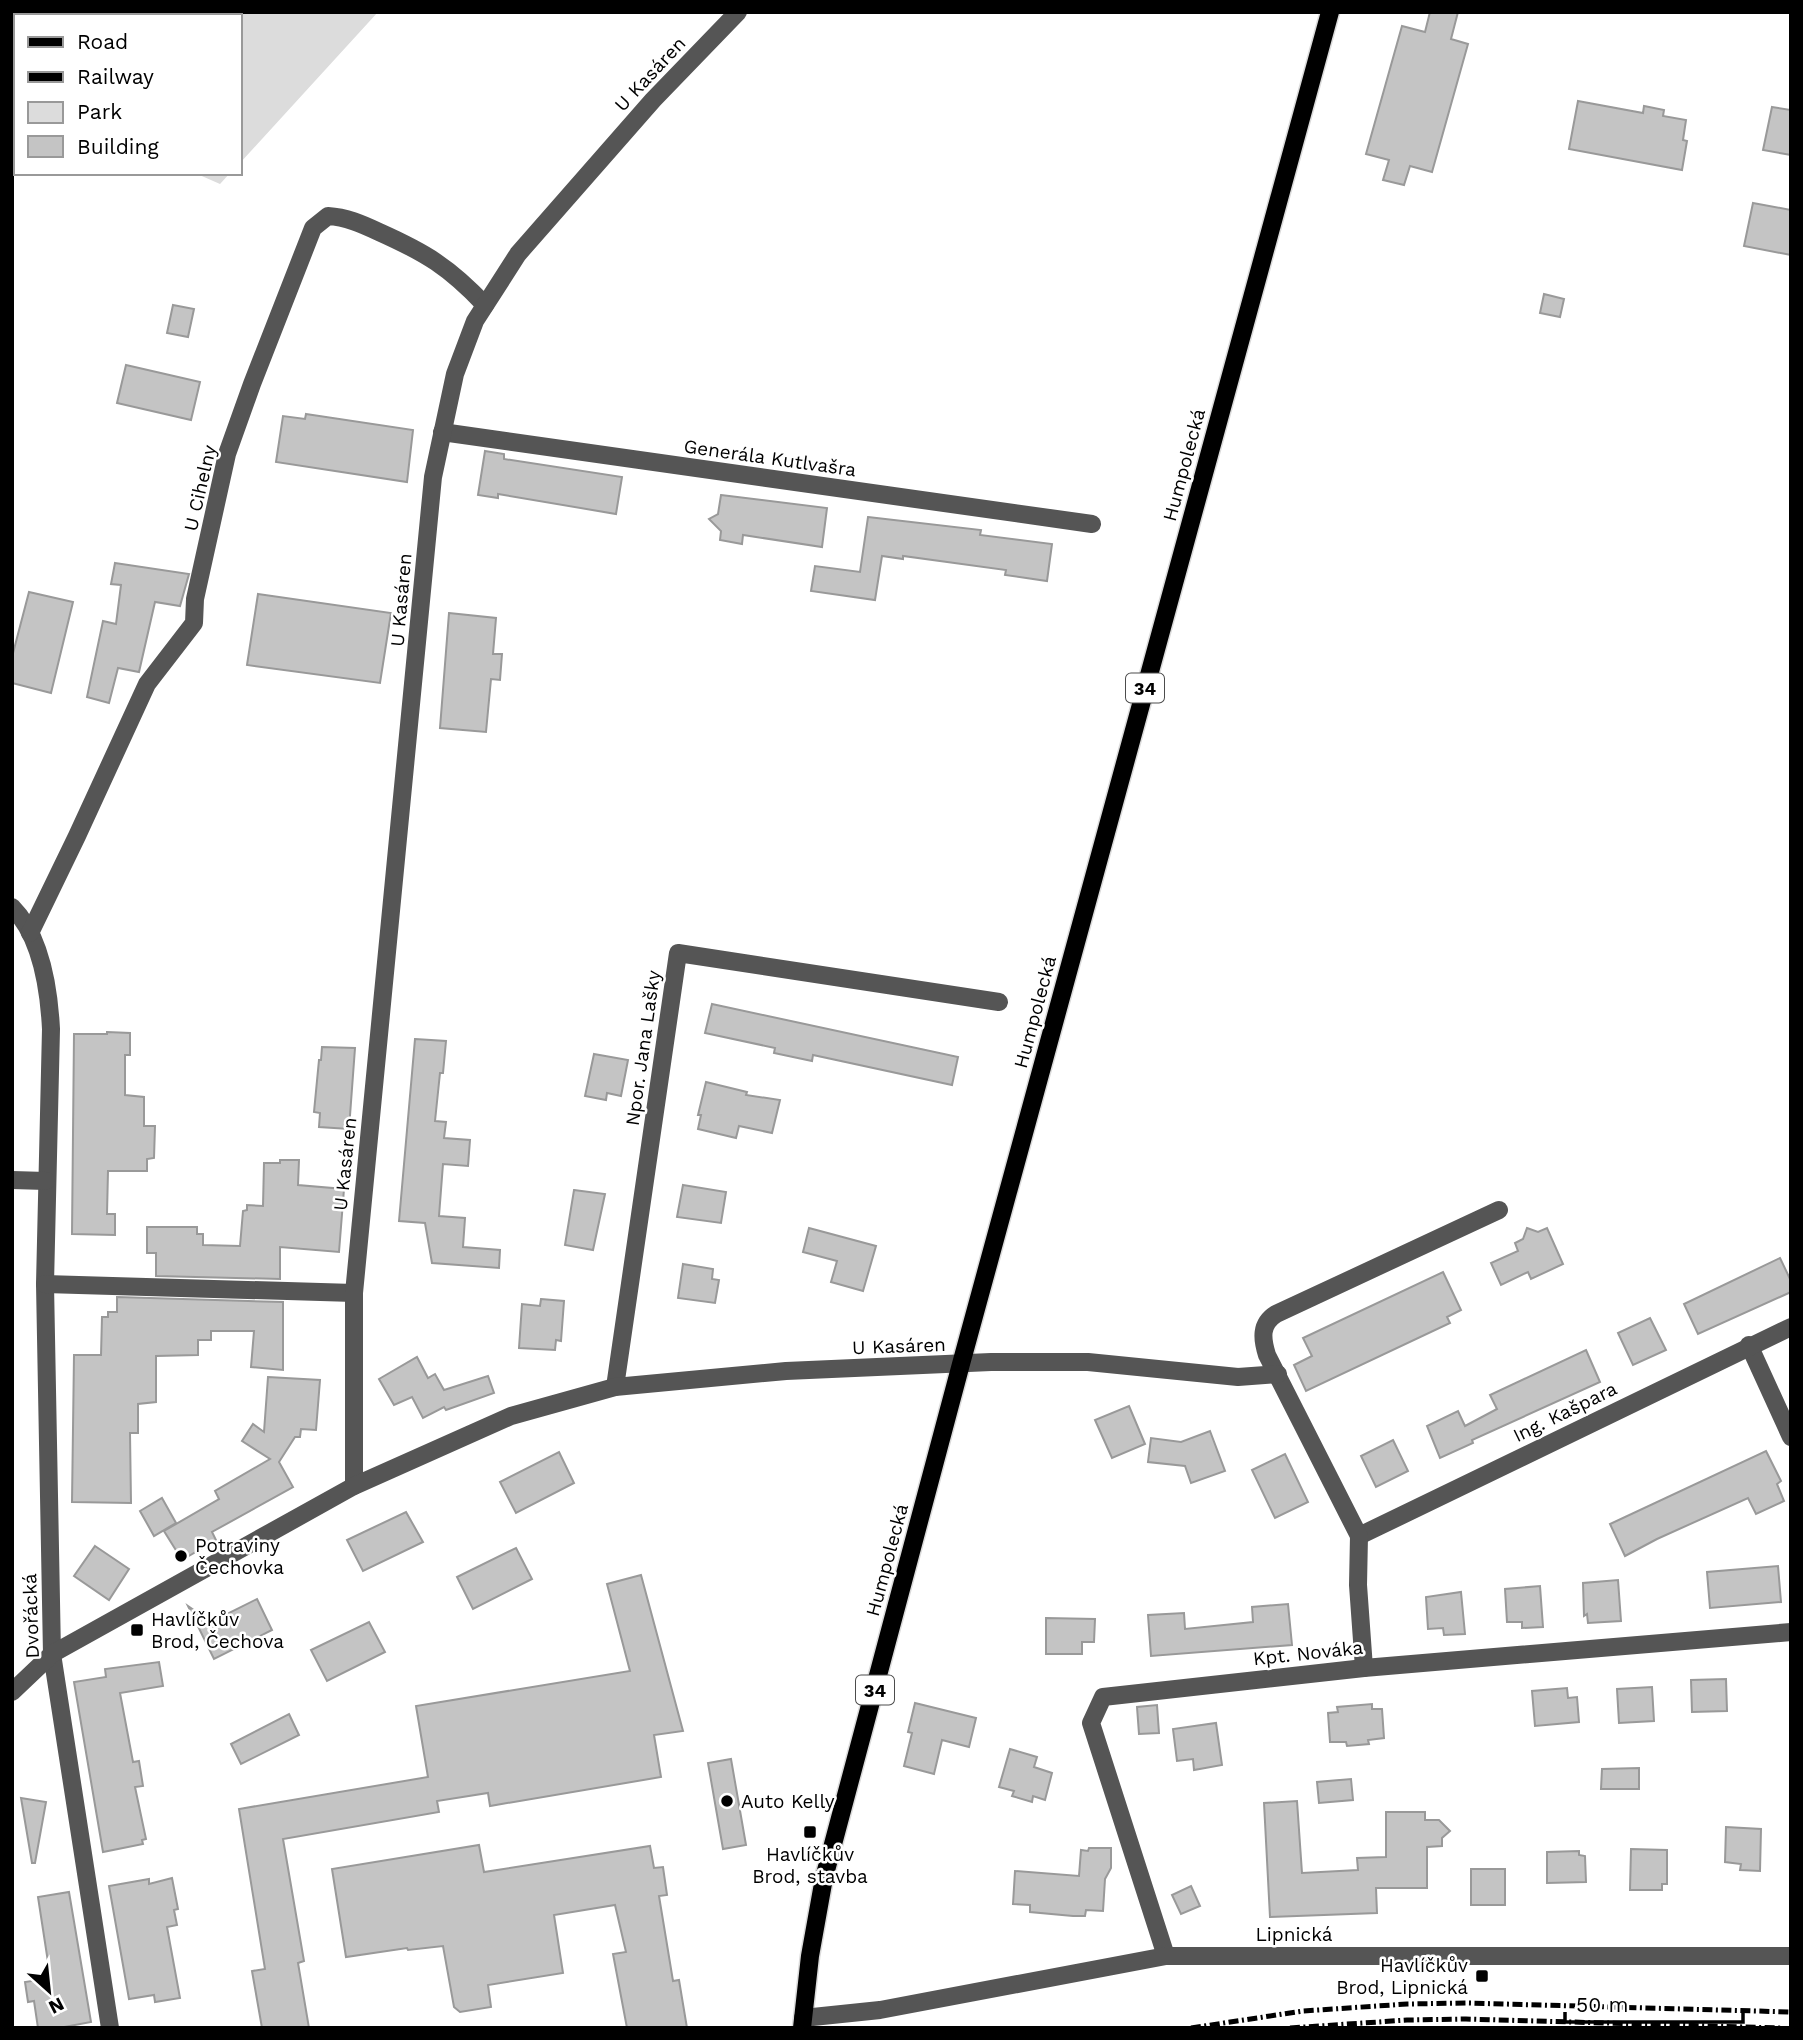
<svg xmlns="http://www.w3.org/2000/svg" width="1803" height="2040" font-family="'Work Sans',sans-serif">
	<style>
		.green { fill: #dcdcdc }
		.building { fill: #c4c4c4; stroke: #999; stroke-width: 2 }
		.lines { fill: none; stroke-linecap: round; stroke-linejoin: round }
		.major-casing { stroke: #dbdbdb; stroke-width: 21 }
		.minor { stroke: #555; stroke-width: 18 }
		.major { stroke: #000; stroke-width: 18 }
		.rail { stroke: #000; stroke-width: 5; stroke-dasharray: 10 3.5 2 3.5; stroke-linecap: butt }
		.poi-dot { fill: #000; stroke: #fff; stroke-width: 2.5 }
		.labels { text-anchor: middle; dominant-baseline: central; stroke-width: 5; stroke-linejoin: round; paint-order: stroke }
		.shield { fill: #fff; stroke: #4c4c4c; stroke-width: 2 }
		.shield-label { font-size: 18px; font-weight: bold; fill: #000 }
		.street-label { font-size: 19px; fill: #000; stroke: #fff }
		.poi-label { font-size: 19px; fill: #000; stroke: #fff; text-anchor: start }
	</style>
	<rect width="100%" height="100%" fill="#fff"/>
	<!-- green -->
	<g class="green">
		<path d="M12,12H92L88,16H16V111L12,118Z"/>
		<path d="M115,12H378L240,163V16H112Z"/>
		<path d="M195,173H230L220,184Z"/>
	</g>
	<!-- building -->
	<g class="building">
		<path d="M1430,12H1458L1451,39L1468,44L1432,172L1410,166L1404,185L1383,180L1389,160L1366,154L1402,26L1425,32Z"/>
		<path d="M1578,101L1643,113L1644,106L1664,110L1663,116L1686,120L1683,140L1687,141L1682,170L1569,149Z"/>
		<path d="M1772,107L1791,110V155L1763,150Z"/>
		<path d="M1753,203L1791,210V255L1744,246Z"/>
		<path d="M1544,294L1564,299L1560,317L1540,313Z"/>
		<path d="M173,305L194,309L188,337L167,333Z"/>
		<path d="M126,365L200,382L191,420L117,403Z"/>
		<path d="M306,414L413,430L407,482L276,462L283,416L305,419Z"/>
		<path d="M485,451L504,454V459L622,477L616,514L498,494V498L478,495Z"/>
		<path d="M721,495L827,508L822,547L743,535L742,544L720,540L721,531L709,519L718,514Z"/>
		<path d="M868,517L981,530L980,535L1052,544L1047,581L1005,575L1006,570L903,556V559L882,556L875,600L811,591L815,566L860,572Z"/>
		<path d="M115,563L189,574L180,606L155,602L139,672L118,668L109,703L87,697L103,621L116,624L121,585L111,584Z"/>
		<path d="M29,592L73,602L51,693L12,683V657Z"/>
		<path d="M258,594L391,613L380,683L247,665Z"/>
		<path d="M449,613L496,618L493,654H502L500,680L491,679L486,732L440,728Z"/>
		<path d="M712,1004L958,1057L952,1085L813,1055L812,1061L774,1053L775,1048L705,1033Z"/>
		<path d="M107,1032L130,1033V1055H125V1095L144,1097V1126H155L154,1158L147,1159V1171H108L107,1214H115V1235L72,1234L74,1034H107Z"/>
		<path d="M415,1039L446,1041L443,1073H440L435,1121L446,1122L444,1138L470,1140L468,1166L443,1164L439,1216L465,1218L463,1247L500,1250L499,1268L432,1263L425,1223L399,1221Z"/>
		<path d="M322,1047L355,1048L349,1129L319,1127L320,1113L314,1112L319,1060H321Z"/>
		<path d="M594,1054L628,1060L621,1096L607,1093L606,1100L585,1096Z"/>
		<path d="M706,1082L747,1092L746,1095L780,1100L772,1133L739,1126L736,1138L698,1129L701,1115H698Z"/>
		<path d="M280,1160H299L298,1185L344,1189L339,1252L280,1247V1279L156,1276V1253H147V1227H197V1234H203V1245L240,1246L243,1211L247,1210V1205L263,1206L264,1163H280Z"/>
		<path d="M683,1185L726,1192L721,1223L677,1217Z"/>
		<path d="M574,1190L605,1194L593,1250L565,1245Z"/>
		<path d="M809,1228L876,1246L863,1291L831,1282L837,1261L803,1252Z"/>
		<path d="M1527,1228L1538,1232L1547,1228L1563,1264L1531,1279L1528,1272L1501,1285L1491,1263L1518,1251L1515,1243L1523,1239Z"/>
		<path d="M1780,1258L1791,1281V1292L1698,1334L1684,1304Z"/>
		<path d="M683,1264L713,1269L712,1279L719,1280L715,1303L678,1298Z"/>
		<path d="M1443,1272L1461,1310L1447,1317L1450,1323L1306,1391L1294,1365L1312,1356L1303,1338Z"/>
		<path d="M117,1297L283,1302V1370L251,1367L254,1331H211V1340H198V1355L156,1356V1402L138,1404V1433H130L131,1503L72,1502L74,1355H101L102,1317H108V1312H117Z"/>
		<path d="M541,1299L564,1301L561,1341L556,1340L555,1350L519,1348L522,1304L540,1306Z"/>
		<path d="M1650,1318L1666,1350L1633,1365L1618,1333Z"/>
		<path d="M1586,1350L1600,1382L1472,1440L1473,1443L1440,1458L1427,1426L1458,1411L1465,1426L1497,1409L1490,1395Z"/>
		<path d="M417,1357L428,1378L435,1374L444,1390L488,1376L494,1393L446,1410L444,1407L423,1418L412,1397L394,1405L379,1379Z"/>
		<path d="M268,1377L320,1380L316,1430L301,1429L300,1437H295L279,1462L293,1487L212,1532L216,1540L182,1560L164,1531L219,1499L215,1491L270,1459L242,1441L253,1424L264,1432Z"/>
		<path d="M1129,1406L1145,1444L1112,1458L1095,1420Z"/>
		<path d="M1210,1431L1225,1471L1191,1483L1185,1466L1148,1462L1151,1438L1181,1442Z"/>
		<path d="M1393,1440L1408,1471L1376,1487L1361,1456Z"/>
		<path d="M1766,1451L1781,1481L1777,1484L1784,1501L1756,1514L1748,1498L1657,1539L1625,1556L1610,1524Z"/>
		<path d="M559,1452L574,1483L516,1513L500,1482Z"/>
		<path d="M1285,1454L1308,1502L1275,1518L1252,1470Z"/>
		<path d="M162,1498L176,1523L154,1536L140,1511Z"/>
		<path d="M406,1512L423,1542L363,1571L347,1540Z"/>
		<path d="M95,1546L129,1569L109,1600L74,1576Z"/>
		<path d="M516,1548L532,1579L473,1609L457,1577Z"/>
		<path d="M1778,1566L1781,1602L1710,1608L1707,1572Z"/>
		<path d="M641,1575L683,1731L654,1735L661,1777L490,1806L488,1793L437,1801L439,1812L283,1839L304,1961L298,1963L309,2028H262L252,1971L265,1969L239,1809L428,1777L416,1706L630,1671L607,1584Z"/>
		<path d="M1618,1580L1621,1621L1588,1623L1587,1614L1584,1616L1583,1583Z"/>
		<path d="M1540,1586L1543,1627L1522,1628V1622H1507L1505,1589Z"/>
		<path d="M1461,1592L1465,1634L1444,1635L1443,1628L1428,1629L1426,1597Z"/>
		<path d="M257,1599L272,1630L214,1659L188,1606L211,1622Z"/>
		<path d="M1288,1604L1292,1645L1151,1656L1148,1615L1184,1613L1185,1629L1253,1622L1252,1607Z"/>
		<path d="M1046,1618L1095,1619L1094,1642H1082V1654H1046Z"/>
		<path d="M369,1622L385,1652L327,1681L311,1650Z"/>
		<path d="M159,1662L163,1686L120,1693L133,1762L139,1761L143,1786L135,1787L146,1839L142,1840L143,1844L103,1852L74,1682L106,1677L105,1669Z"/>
		<path d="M1726,1679L1727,1711L1692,1712L1691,1680Z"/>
		<path d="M1652,1687L1654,1721L1619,1723L1617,1689Z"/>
		<path d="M1567,1688L1568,1698L1577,1697L1579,1722L1535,1726L1532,1691Z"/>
		<path d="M915,1703L976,1718L969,1747L942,1740L934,1774L904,1766L912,1733L908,1732Z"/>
		<path d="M1372,1704V1709H1382L1384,1738L1368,1740L1369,1744L1347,1746L1346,1742H1330L1328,1713L1338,1712L1337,1707Z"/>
		<path d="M1157,1705L1159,1733L1139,1734L1137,1707Z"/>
		<path d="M289,1714L299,1735L241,1764L231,1744Z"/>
		<path d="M1216,1723L1222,1765L1194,1770L1193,1759L1177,1761L1173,1729Z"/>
		<path d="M1010,1749L1037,1757L1034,1767L1052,1773L1045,1800L1033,1796L1032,1802L1012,1796L1014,1791L999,1787Z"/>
		<path d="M731,1759L746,1845L723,1849L708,1763Z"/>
		<path d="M1639,1768V1789H1601L1602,1769Z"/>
		<path d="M1351,1779L1353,1800L1319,1803L1317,1782Z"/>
		<path d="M21,1798L46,1802L35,1863H32Z"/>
		<path d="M1297,1801L1302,1873L1358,1870L1357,1858L1386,1857V1812H1425V1820H1439L1450,1831L1442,1838V1846L1427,1847V1888H1376L1377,1913L1270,1917L1264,1803Z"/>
		<path d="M1726,1827L1761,1829L1760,1871L1740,1870L1741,1864L1725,1862Z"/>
		<path d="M479,1845L484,1872L650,1846L654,1868L663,1867L667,1895L659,1896L673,1981L679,1980L687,2028H627L613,1954L626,1952L615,1905L554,1915L563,1973L488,1985L491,2007L460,2012L454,2007L443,1946L408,1950L407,1948L346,1957L332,1869Z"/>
		<path d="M1089,1848H1111V1868L1105,1879L1103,1911L1086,1910L1085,1916H1073L1030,1912V1905L1013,1904L1015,1871L1079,1876L1081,1850L1088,1851Z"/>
		<path d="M1631,1849L1667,1850V1884H1662V1890H1630Z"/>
		<path d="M1579,1851V1855L1585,1856L1586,1882L1547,1883V1852Z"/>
		<rect x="1471" y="1869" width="34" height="36"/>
		<path d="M172,1878L178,1909L174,1910L177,1925L167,1927L180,1998L155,2002L154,1995L129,1999L109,1886L149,1879V1884Z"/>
		<path d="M1191,1886L1200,1906L1181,1914L1172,1895Z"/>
		<path d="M69,1892L91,2022L59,2028H38L34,2001L28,2002L25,1982L45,1979V1976L50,1975L38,1897Z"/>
	</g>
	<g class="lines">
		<!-- major casing -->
		<g class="major-casing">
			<path id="major" d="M802,2028L810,1956L824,1878L961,1364L1330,12"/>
		</g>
		<!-- minor -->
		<g class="minor">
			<path d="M442,432L1092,524"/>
			<path d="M12,907C41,936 49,990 51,1029L45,1284L52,1654L110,2028"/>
			<path d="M30,933L77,836L147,684L194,623L195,599L227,454L252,384L313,228L328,216C346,217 362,224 379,232C426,253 449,267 485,305"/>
			<path d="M12,1180L46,1181"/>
			<path d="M45,1284L354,1293"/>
			<path d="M1749,1345L1791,1437"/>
			<path d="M615,1387L678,953L999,1002"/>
			<path d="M354,1486V1293L433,477L455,374L475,321L518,254L653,100L738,12"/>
			<path d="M1359,1536L1791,1327"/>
			<path d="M1364,1668L1358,1585L1359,1536L1267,1355C1262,1339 1260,1324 1276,1314L1499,1210"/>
			<path d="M12,1692L52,1654L354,1486L511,1416L615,1387L786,1371L991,1362H1088L1238,1377L1278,1374"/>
			<path d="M1166,1956L1091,1723L1103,1697L1364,1668L1791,1632"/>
			<path d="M803,2018L880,2010L1166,1956H1791"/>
		</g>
		<!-- major -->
		<use href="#major" class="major"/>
		<!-- rail -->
		<g class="rail">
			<path d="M1191,2028L1303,2011L1407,2004L1467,2003L1791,2012"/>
			<path d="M1290,2028L1407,2020L1466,2019L1781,2028"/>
		</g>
	</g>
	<!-- markers -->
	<g class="poi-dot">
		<circle cx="181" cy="1556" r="7"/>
		<rect x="130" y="1623" width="14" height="14" rx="3.5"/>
		<circle cx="727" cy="1801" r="7"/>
		<rect x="803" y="1825" width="14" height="14" rx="3.5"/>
		<rect x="1475" y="1969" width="14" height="14" rx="3.5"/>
	</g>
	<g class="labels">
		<!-- shield labels -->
		<g class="shield">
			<rect x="1126" y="673.5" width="38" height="29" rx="5"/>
			<rect x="856" y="1675.5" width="38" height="29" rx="5"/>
		</g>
		<g class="shield-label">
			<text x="1145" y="688">34</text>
			<text x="875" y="1690">34</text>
		</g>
		<!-- street labels -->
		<g class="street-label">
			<text transform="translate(650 74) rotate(-47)">U Kasáren</text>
			<text transform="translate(770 458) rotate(8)">Generála Kutlvašra</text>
			<text transform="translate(1184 465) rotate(-75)">Humpolecká</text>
			<text transform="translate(200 488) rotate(-77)">U Cihelny</text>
			<text transform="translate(401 600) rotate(-85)">U Kasáren</text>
			<text transform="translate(1035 1012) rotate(-75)">Humpolecká</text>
			<text transform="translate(643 1048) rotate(-82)">Npor. Jana Lašky</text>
			<text transform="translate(345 1164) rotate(-84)">U Kasáren</text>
			<text transform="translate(899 1346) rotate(-2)">U Kasáren</text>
			<text transform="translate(1565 1412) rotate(-26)">Ing. Kašpara</text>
			<text transform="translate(887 1560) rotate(-75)">Humpolecká</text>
			<text transform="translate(31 1616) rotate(-92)">Dvořácká</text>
			<text transform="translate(1308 1653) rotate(-6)">Kpt. Nováka</text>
			<text x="1294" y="1934">Lipnická</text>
		</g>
		<!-- poi labels -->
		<g class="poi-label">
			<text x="195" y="1545">Potraviny<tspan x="195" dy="22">Čechovka</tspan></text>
			<text x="151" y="1619">Havlíčkův<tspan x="151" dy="22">Brod, Čechova</tspan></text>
			<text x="741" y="1801">Auto Kelly</text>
			<text x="810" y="1854" text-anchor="middle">Havlíčkův<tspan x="810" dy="22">Brod, stavba</tspan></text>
			<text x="1468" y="1965" text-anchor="end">Havlíčkův<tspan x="1468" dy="22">Brod, Lipnická</tspan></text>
		</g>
	</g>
	<!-- border -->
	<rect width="1803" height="2040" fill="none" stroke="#000000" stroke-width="28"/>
	<!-- legend -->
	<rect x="14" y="14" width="228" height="161" fill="#ffffff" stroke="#999999" stroke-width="2"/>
	<rect x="28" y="37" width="35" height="10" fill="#000000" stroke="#999999" stroke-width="2"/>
	<text x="77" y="49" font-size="21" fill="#000000">Road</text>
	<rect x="28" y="72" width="35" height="10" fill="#000000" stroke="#999999" stroke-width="2"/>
	<text x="77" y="84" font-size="21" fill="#000000">Railway</text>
	<rect x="28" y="102" width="35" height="21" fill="#dcdcdc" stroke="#999999" stroke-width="2"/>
	<text x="77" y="119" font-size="21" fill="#000000">Park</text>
	<rect x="28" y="136" width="35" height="21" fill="#c4c4c4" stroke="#999999" stroke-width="2"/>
	<text x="77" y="154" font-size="21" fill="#000000">Building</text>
	<!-- north arrow -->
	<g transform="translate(49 1991) rotate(153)" stroke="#ffffff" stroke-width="5" paint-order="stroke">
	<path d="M0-5L12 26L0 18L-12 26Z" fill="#000000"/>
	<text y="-10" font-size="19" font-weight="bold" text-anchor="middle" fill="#000000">N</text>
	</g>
	<!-- scale -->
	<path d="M1565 2012v10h178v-10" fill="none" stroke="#000000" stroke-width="3.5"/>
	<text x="1576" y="2012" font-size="21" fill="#000000" stroke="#ffffff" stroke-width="5" paint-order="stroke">50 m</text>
</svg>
